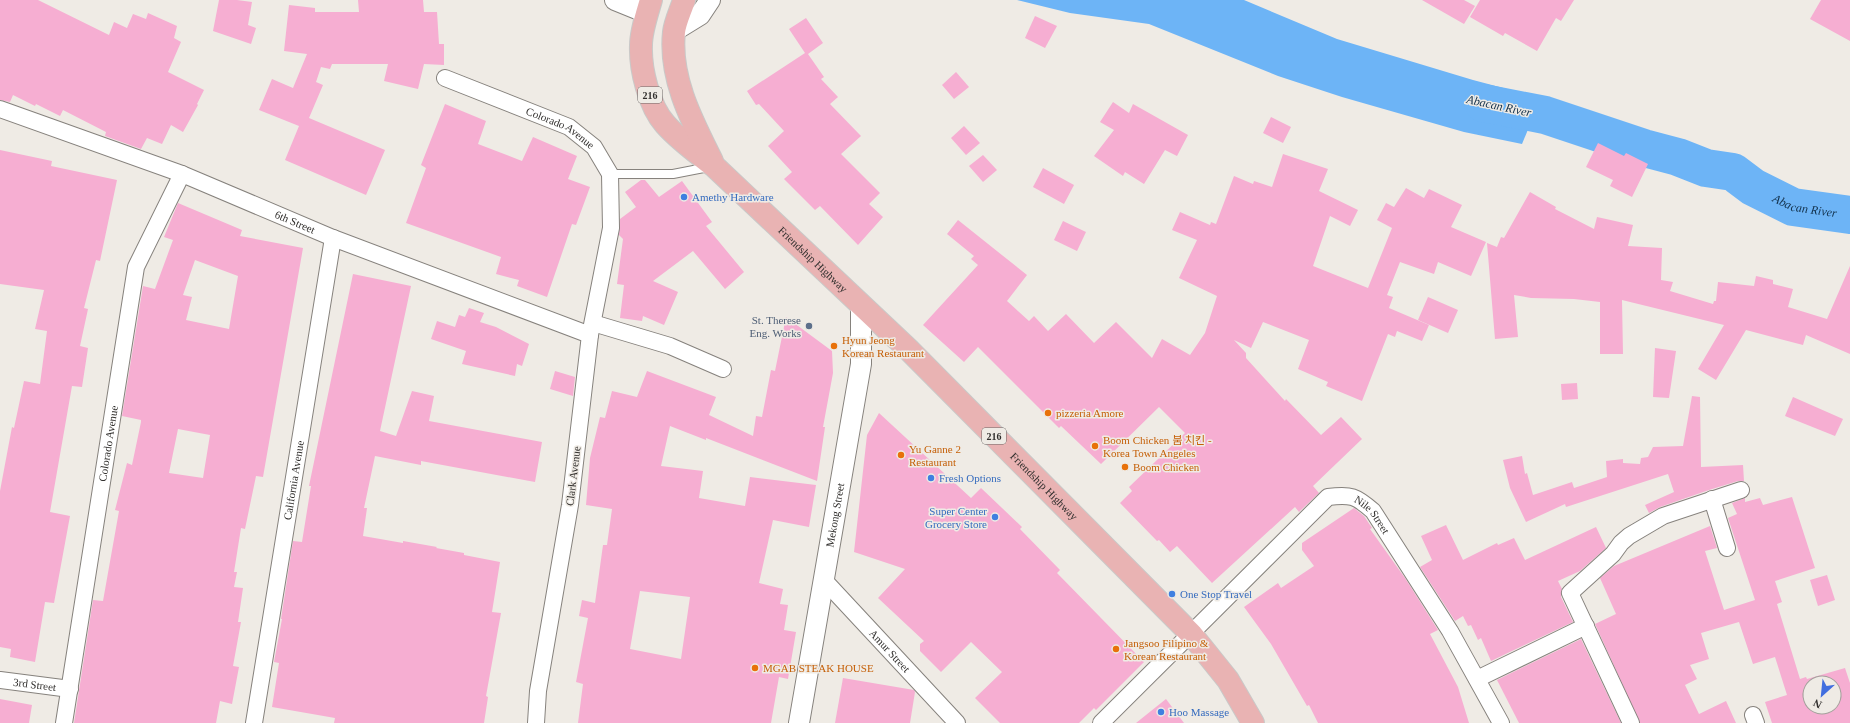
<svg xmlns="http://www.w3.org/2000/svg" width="1850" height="723" font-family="'Times New Roman','Noto Sans KR',serif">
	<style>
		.water { fill: #6db4f6 }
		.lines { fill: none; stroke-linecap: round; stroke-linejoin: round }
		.river { stroke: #6db4f6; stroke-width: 38 }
		.building { fill: #f6aed2; fill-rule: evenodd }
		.service-casing { stroke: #86827d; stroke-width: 10 }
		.minor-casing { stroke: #86827d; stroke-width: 18 }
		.tertiary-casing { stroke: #86827d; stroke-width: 22 }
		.primary-casing { stroke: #c9c9c8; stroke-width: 24 }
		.service { stroke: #fff; stroke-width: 8 }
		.minor { stroke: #fff; stroke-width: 16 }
		.tertiary { stroke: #fff; stroke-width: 20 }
		.primary { stroke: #e9b3b3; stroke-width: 22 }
		.shop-dot { fill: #3f7fe0; stroke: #efebe5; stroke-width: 1.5 }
		.service-dot { fill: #5c6f8a; stroke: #efebe5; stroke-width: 1.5 }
		.food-dot { fill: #e8710a; stroke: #efebe5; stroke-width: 1.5 }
		.labels { text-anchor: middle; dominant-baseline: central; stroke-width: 3; stroke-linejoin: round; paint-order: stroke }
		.shield { fill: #efebe5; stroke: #6a6764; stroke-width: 1 }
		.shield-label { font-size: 10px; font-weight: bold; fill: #312f2d }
		.street-label { font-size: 11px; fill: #312f2d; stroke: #efebe5 }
		.shop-label { font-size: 11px; fill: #366cbe; stroke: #efebe5; text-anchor: start }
		.service-label { font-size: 11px; fill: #4e5e75; stroke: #efebe5; text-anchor: end }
		.food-label { font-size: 11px; fill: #c56008; stroke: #efebe5; text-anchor: start }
		.water-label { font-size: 12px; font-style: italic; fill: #12304a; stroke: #efebe5 }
	</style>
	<rect width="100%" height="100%" fill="#efebe5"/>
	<!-- water -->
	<path class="water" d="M1017,0H1244L1337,39L1473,80L1541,98L1522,144L1464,132L1342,97L1278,76L1149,24L1070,13Z"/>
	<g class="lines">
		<!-- river -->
		<path class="river" id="s1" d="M1483,103L1545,115L1644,148L1678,157L1706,168L1733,172L1753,187L1793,207L1850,215"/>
	</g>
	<!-- building -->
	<g class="building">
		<path d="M0,0H38L109,35L114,22L127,28L133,14L146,19L148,13L177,26L174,38L181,42L168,72L204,90L197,104L198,105L183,132L171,125L162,144L147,138L141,149L105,136L106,132L63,110L60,116L36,104L35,106L13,95L10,102L0,100Z"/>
		<path d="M219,0H237L252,2L248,25L256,28L251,44L213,31Z"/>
		<path d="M358,0H423L424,12H437L439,44H444V65L424,64L418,89L384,81L388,64H332L330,69L321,67L316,82L323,85L309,118L385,150L366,195L285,160L299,126L259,110L272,79L293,88L307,54L284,51L289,5L315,8V12H359Z"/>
		<path d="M1422,0H1464L1475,6L1464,24Z"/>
		<path d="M1480,0H1524L1536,7L1524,0H1574L1561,21L1556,18L1537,51L1505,33L1503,36L1470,17Z"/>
		<path d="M1821,0H1850V41L1810,19Z"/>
		<path d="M1035,16L1057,26L1045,48L1025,38Z"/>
		<path d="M806,18L823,43L808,54L824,77L821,79L838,97L830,104L861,136L841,154L880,193L869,204L883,217L858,245L820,206L815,210L784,179L792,172L768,146L784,131L759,104L756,105L747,91L805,53L789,29Z"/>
		<path d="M956,72L969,87L954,99L942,85Z"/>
		<path d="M1113,102L1129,113L1133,104L1188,135L1177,156L1165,150L1144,184L1125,172L1123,176L1094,156L1114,130L1100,122Z"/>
		<path d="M445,104L486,121L478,144L522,161L533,137L577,156L568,179L590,187L576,225L572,224L547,297L517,286L519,280L496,274L501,257L406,223L426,168L421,165Z"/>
		<path d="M1271,117L1291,127L1283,143L1263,133Z"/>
		<path d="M964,126L980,143L966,155L951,138Z"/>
		<path d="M1598,143L1624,156L1626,153L1648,164L1632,197L1610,186L1613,180L1586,167Z"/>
		<path d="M0,150L52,161L51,166L117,180L100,261L96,260L84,308L88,309L80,346L88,348L82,387L72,386L50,512L70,516L54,603L45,602L35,662L10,657L11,649L0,647V491L12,427L14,428L24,381L40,384L47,331L35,329L44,290L0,284Z"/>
		<path d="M1283,154L1328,169L1319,191L1358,210L1350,226L1330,216L1313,266L1368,288L1392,228L1377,220L1386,203L1394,207L1406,188L1424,198L1429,189L1462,205L1451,227L1486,242L1471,276L1438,262L1434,274L1400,262L1387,295L1393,297L1389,308L1429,325L1422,341L1397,331L1395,337L1388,334L1362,401L1326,386L1328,382L1298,369L1309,340L1263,322L1251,348L1234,340L1246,353V358L1285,401L1286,399L1321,435L1341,417L1362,439L1313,486L1319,493L1300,511L1299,512L1295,507L1212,583L1177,546L1170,552L1159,540L1157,541L1120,503L1132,491L1129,487L1185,433L1159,407L1101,464L1061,426L1059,428L978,347L964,362L923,325L978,265L971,259L974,256L947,234L958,220L1027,275L1007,301L1029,321L1034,316L1048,331L1066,314L1094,343L1116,322L1152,358L1162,339L1190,355L1205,333L1217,296L1179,278L1197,240L1172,230L1180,212L1210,225L1211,222L1216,224L1234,176L1253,184L1254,181L1272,187Z"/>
		<path d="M983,155L997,170L983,182L969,166Z"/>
		<path d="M1043,168L1074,185L1064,204L1033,187Z"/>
		<path d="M641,180H645L659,197L682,181L712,222L706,226L744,272L725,289L693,251L653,281L678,292L664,325L643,316L642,321L620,318L624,285L617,284L623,239L619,235L620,219L636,207L625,192Z"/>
		<path d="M1530,192L1556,207L1555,209L1594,229L1597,217L1633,225L1628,246L1662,248L1661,280L1673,282L1670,291L1713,304L1714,301H1716L1718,282L1754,286L1756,276L1773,280V284L1793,289L1788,307L1827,319L1850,266V354L1806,335L1803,345L1746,330L1716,380L1698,369L1724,325L1622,300L1623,354H1600V302L1574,299L1531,298L1514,295L1518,337L1495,339L1487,243L1497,247L1501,237L1504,238Z"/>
		<path d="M178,203L242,230L240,236L303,248L263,477L256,476L245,529L241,528L234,572H237L234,587L243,588L238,622H241L233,666L239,667L232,704L220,701L216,723H74L93,600L103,601L119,511L115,510L127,463L132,465L141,422V420L122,416L143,286L155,289L173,240L164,237ZM195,260L238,276L229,329L186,320L192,297L183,295ZM178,429L210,435L203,478L169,473Z"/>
		<path d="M1063,221L1086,232L1077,251L1054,240Z"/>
		<path d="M353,274L411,286L380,431L396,436L412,391L434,396L429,421L542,442L535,482L421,461V465L375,456L364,508H367L363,536L403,543V541L437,547L436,548L464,553V555L500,562L492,612L501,613L486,696L488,697L484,723H334L335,718L272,707L279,663L274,662L282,619H281L293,541L302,542L311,486H309Z"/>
		<path d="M1428,297L1458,310L1448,333L1418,320Z"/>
		<path d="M469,308L484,313L480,322L496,327L529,344L522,366L517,364L515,376L462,364L466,351L431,339L437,321L455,327L459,315L465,317Z"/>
		<path d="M786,317L832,351L833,373L823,427H825L817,481L706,438V440L670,426L661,466L703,471L699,498L745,506L750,477L816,485L809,527L773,520L759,583L783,589L780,604L788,605L784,630L796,632L788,679L779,677L771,723H578L583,684L576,682L588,618L579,616L582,600L595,603L603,545H607L612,509L586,505L590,458L600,417L605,418L612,391L637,397L647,371L716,397L709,415L753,436L756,416L762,417L771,370L775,371ZM640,591L690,597L681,659L630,649Z"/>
		<path d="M1655,348L1676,351L1669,398L1653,397Z"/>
		<path d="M555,371L575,377L573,396L550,389Z"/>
		<path d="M1577,383L1578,399L1562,400L1561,384Z"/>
		<path d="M1692,396L1700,397L1701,467L1743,465L1744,481H1738L1709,490L1660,507L1649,513L1645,505L1674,492L1668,474L1566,507L1565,504L1526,522L1510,488L1503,460L1522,456L1525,474L1527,473L1533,495L1572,482L1574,488L1607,477L1606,461L1623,459V463L1640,464L1641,458L1648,457L1653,447L1683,446Z"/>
		<path d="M1793,397L1843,419L1835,436L1785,416Z"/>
		<path d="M879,413L971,498L981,488L1022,527L1020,529L1060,570L1057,573L1144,662L1096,710L1094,708L1079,723H1000L975,698L1002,672L971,642L941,672L920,651V644L924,641L878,598L905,569L854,552L867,435Z"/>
		<path d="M1792,497L1815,568L1775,581L1782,602L1777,604L1800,679L1806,677L1807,679L1845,668L1850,683V723H1772L1765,702L1787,695L1775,657L1753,664L1739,622L1701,633L1709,659L1690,665L1697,679L1685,685L1699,714L1726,701L1736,723H1640L1595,624L1616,614L1600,578L1614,566L1710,526L1717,548L1705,551L1724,610L1755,600L1728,518L1737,514L1732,503L1745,498V502L1760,498L1763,505ZM1810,683H1834V707H1810Z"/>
		<path d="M1354,508L1364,516L1372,528L1370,529L1405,578L1438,630L1430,634L1458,687L1469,723H1318L1309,705L1307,706L1271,644L1244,607L1278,583L1281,588L1314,566L1302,550V543Z"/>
		<path d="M1446,525L1463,560L1497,543L1498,545L1514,538L1525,560L1596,527L1606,548L1580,571L1558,581L1562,589L1561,597L1573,622L1491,661L1481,638L1478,640L1471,625L1468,626L1463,616L1455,621L1420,567L1432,560L1421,536Z"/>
		<path d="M1827,575L1835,600L1818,606L1810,580Z"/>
		<path d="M1581,639L1621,723H1519L1497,680Z"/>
		<path d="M843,678L914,690L915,692L910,723H835Z"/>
		<path d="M0,699L32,705L29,723H0Z"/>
		<path d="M1166,699L1184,723H1136Z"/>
	</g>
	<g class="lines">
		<!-- service casing -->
		<g class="service-casing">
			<path id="service" d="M610,174H673L709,167"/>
		</g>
		<!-- minor casing -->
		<g class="minor-casing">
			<g id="minor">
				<path id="s2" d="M445,78L569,127L594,147L610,174L611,228L590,335L570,505L538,691L536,723"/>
				<path id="s3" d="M0,109L182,174L333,238L590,335"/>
				<path d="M593,323L670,346L723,369"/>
				<path d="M1712,499L1727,548"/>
				<path id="s4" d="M823,579L957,723"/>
				<path d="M1477,679L1586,626"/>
				<path id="s5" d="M0,680L70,689"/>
				<path d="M1753,715L1756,723"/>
				<path id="s6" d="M64,723L136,267L182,174"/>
				<path id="s7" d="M254,723L333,238"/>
				<path id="s8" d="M1101,723C1177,648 1252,572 1328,497C1351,494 1356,496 1373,511L1450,631L1501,723"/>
				<path d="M1631,723L1570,593L1613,554L1621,543L1629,536L1663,516L1741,490"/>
			</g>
		</g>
		<!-- tertiary casing -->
		<g class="tertiary-casing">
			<g id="tertiary">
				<path d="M615,0L647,13"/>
				<path d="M674,31L700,15L710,0"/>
				<path id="s9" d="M799,723L861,364V306"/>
			</g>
		</g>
		<!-- primary casing -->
		<g class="primary-casing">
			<g id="primary">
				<path id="s10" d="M651,0C647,14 641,31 641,45C640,69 649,106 665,124C679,140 697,153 714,166L908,349L1191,634L1228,680L1253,723"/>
				<path d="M684,0C681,10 675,22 674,32C669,78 692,121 712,161"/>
			</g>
		</g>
		<!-- service -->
		<use href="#service" class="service"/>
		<!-- minor -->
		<use href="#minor" class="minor"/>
		<!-- tertiary -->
		<use href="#tertiary" class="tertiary"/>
		<!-- primary -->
		<use href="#primary" class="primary"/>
	</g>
	<!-- markers -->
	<g class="shop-dot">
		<circle cx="684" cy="197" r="4"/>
		<circle cx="931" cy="478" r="4"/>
		<circle cx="995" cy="517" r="4"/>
		<circle cx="1172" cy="594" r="4"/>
		<circle cx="1161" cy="712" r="4"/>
	</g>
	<circle class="service-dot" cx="809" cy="326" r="4"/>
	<g class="food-dot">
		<circle cx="834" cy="346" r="4"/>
		<circle cx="1048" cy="413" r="4"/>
		<circle cx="1095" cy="446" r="4"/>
		<circle cx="901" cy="455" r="4"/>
		<circle cx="1125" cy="467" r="4"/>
		<circle cx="1116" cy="649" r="4"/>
		<circle cx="755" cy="668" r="4"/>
	</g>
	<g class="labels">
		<!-- shield labels -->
		<g class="shield">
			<rect x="638" y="87" width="24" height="16" rx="3"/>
			<rect x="982" y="428" width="24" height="16" rx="3"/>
		</g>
		<g class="shield-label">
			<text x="650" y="95">216</text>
			<text x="994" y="436">216</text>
		</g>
		<!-- street labels -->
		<g class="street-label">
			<text stroke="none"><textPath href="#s2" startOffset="126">Colorado Avenue</textPath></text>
			<text stroke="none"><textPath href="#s3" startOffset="316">6th Street</textPath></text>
			<text stroke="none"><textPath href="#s10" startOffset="331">Friendship Highway</textPath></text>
			<text stroke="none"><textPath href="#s6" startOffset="283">Colorado Avenue</textPath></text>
			<text transform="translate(573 476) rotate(-83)">Clark Avenue</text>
			<text stroke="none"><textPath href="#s7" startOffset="246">California Avenue</textPath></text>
			<text stroke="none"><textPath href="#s10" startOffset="655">Friendship Highway</textPath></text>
			<text stroke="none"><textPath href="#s9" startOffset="211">Mekong Street</textPath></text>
			<text stroke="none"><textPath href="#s8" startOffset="372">Nile Street</textPath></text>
			<text stroke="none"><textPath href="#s4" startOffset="98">Amur Street</textPath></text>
			<text stroke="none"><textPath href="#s5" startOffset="35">3rd Street</textPath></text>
		</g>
		<!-- shop labels -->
		<g class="shop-label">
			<text x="692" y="197">Amethy Hardware</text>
			<text x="939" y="478">Fresh Options</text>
			<text x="987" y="511" text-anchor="end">Super Center<tspan x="987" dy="13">Grocery Store</tspan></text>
			<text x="1180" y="594">One Stop Travel</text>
			<text x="1169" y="712">Hoo Massage</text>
		</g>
		<!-- service labels -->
		<g class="service-label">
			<text x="801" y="320">St. Therese<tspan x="801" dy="13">Eng. Works</tspan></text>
		</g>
		<!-- food labels -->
		<g class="food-label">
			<text x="842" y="340">Hyun Jeong<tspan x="842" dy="13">Korean Restaurant</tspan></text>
			<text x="1056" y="413">pizzeria Amore</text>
			<text x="1103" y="440">Boom Chicken 붐 치킨 -<tspan x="1103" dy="13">Korea Town Angeles</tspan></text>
			<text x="909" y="449">Yu Ganne 2<tspan x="909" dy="13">Restaurant</tspan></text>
			<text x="1133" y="467">Boom Chicken</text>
			<text x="1124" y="643">Jangsoo Filipino &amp;<tspan x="1124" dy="13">Korean Restaurant</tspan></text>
			<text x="763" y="668">MGAB STEAK HOUSE</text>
		</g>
		<!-- water labels -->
		<g class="water-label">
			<text transform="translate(1499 106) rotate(12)">Abacan River</text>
			<text stroke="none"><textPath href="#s1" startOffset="341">Abacan River</textPath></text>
		</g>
	</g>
	<!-- north arrow -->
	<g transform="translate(1822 695) rotate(207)"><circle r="19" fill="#efebe5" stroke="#a3a09b"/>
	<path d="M0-3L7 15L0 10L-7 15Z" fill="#416edf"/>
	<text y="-6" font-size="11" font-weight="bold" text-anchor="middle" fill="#312f2d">N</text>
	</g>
</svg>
